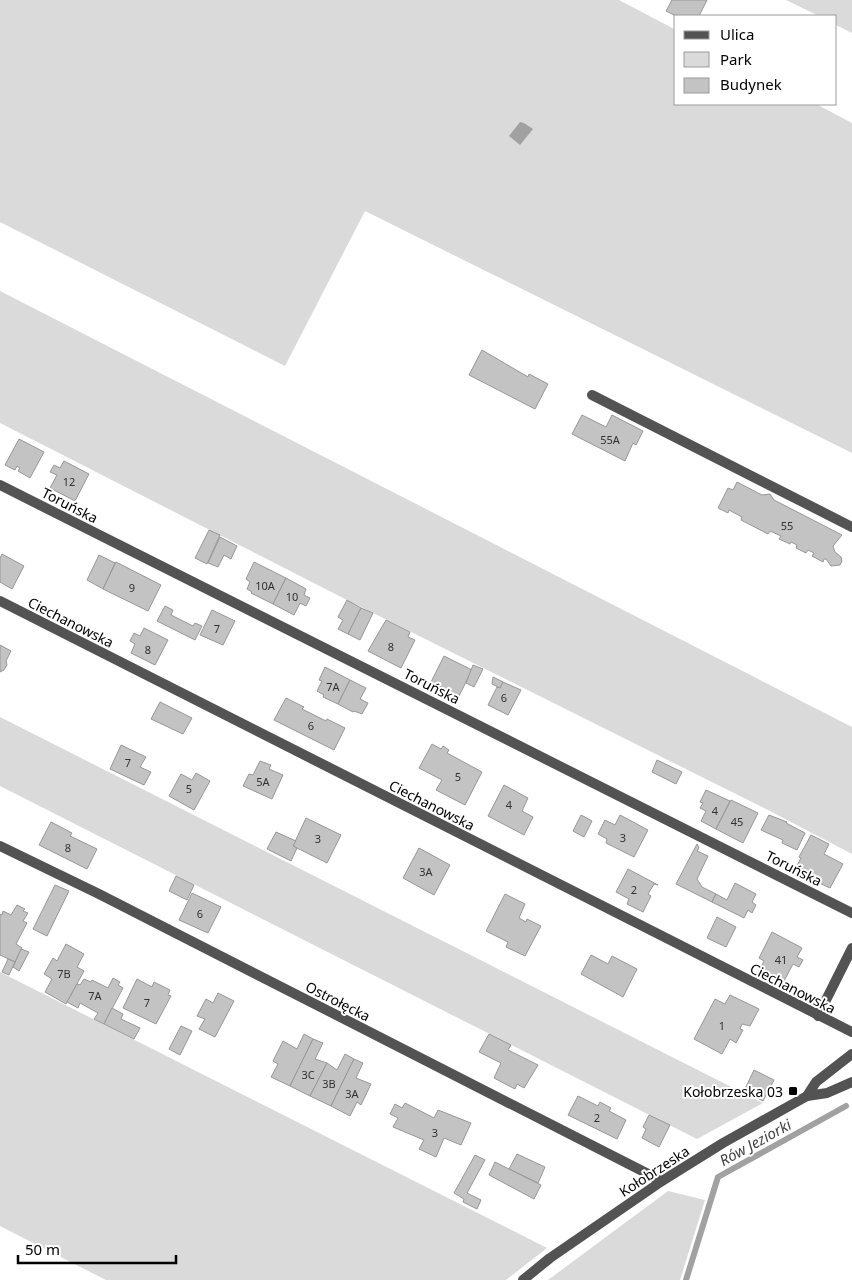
<svg xmlns="http://www.w3.org/2000/svg" width="852" height="1280" font-family="'Noto Sans',sans-serif">
	<style>
		.green { fill: #dadada }
		.water { fill: #a1a1a1 }
		.lines { fill: none; stroke-linecap: round; stroke-linejoin: round }
		.stream { stroke: #a1a1a1; stroke-width: 6 }
		.building { fill: #c3c3c3; stroke: #979797 }
		.lane { stroke: #535353; stroke-width: 10 }
		.street { stroke: #535353; stroke-width: 10 }
		.poi-dot { fill: #000; stroke: #fff; stroke-width: 2 }
		.labels { text-anchor: middle; dominant-baseline: central; stroke-width: 4; stroke-linejoin: round; paint-order: stroke }
		.number-label { font-size: 11px; fill: #313131 }
		.street-label { font-size: 14px; fill: #000; stroke: #fff }
		.poi-label { font-size: 14px; fill: #000; stroke: #fff; text-anchor: end }
		.water-label { font-size: 15px; font-style: italic; fill: #424242; stroke: #fff }
	</style>
	<rect width="100%" height="100%" fill="#fff"/>
	<!-- green -->
	<g class="green">
		<path d="M0,0H619L676,30V104H816L852,123V453L365,211L285,366L0,222Z"/>
		<path d="M786,0H852V33L836,25V16H819Z"/>
		<path d="M0,291L852,727V854L770,811L347,600L0,423Z"/>
		<path d="M0,717L763,1103L697,1139L0,786Z"/>
		<path d="M0,972L547,1248L506,1280H106L0,1226Z"/>
		<path d="M668,1191L705,1200L680,1280H548Z"/>
	</g>
	<!-- water -->
	<path class="water" d="M520,122L524,123L533,129L520,145L509,136Z"/>
	<g class="lines">
		<!-- stream -->
		<path class="stream" d="M686,1280L718,1177L846,1106"/>
	</g>
	<!-- building -->
	<g class="building">
		<path d="M672,0H671H707L699,16H676L666,11Z"/>
		<path d="M482,350L528,377L529,374L548,384L535,409L469,375Z"/>
		<path d="M582,415L606,427L612,415L643,431L636,445L633,443L625,461L572,434Z"/>
		<path d="M19,439L44,452L30,478L18,471L20,468L17,466L15,470L5,465Z"/>
		<path d="M64,461L89,474L75,501L50,488L57,475L50,472L54,465L60,468Z"/>
		<path d="M737,482L762,495L770,494L774,500L842,535L833,546L835,552L841,557L842,561L840,565L831,566L826,559H824L823,562L812,556L814,553L808,550L806,553L796,548L797,545L791,542L790,544L779,539L781,536L770,531L768,534L741,520L742,517L729,510L728,513L718,508L728,488L733,490Z"/>
		<path d="M209,530L220,535L207,564L195,558Z"/>
		<path d="M220,537L237,546L231,559L224,555L218,567L208,563Z"/>
		<path d="M2,554L24,566L12,589L0,582V558Z"/>
		<path d="M99,555L115,563L103,589L87,580Z"/>
		<path d="M116,562L161,585L148,611L103,589Z"/>
		<path d="M254,562L286,578L273,604L251,593L252,592L247,589L250,582L246,579Z"/>
		<path d="M286,578L306,589L304,595L310,598L306,606L300,603L294,615L273,604Z"/>
		<path d="M347,600L361,608L348,634L338,629L343,620L338,617Z"/>
		<path d="M165,606L173,610L171,615L193,626L195,623L202,626L195,640L157,621Z"/>
		<path d="M361,608L373,613L360,640L348,634Z"/>
		<path d="M212,610L235,621L223,645L200,635Z"/>
		<path d="M386,620L410,632L408,637L415,640L401,668L368,651Z"/>
		<path d="M144,628L168,640L155,665L131,653L135,644L130,641L134,633L140,636Z"/>
		<path d="M0,645L11,651L6,661L7,665L4,670L0,672Z"/>
		<path d="M444,656L472,670L459,696L431,682Z"/>
		<path d="M473,665L483,669L474,687L466,683Z"/>
		<path d="M325,667L350,680L338,704L323,697L324,695L317,691L322,681L319,680Z"/>
		<path d="M493,677L503,682L500,688L492,684Z"/>
		<path d="M350,680L366,688L360,699L368,703L362,714L354,711L353,712L338,704Z"/>
		<path d="M503,682L521,690L508,715L488,705L497,687L500,688Z"/>
		<path d="M286,698L304,707L302,709L326,721L327,719L345,728L334,750L274,720Z"/>
		<path d="M160,702L192,718L183,734L151,719Z"/>
		<path d="M432,744L441,749L443,746L449,750L447,753L482,772L465,805L436,790L442,780L419,768Z"/>
		<path d="M121,745L146,757L140,767L151,772L144,785L110,769Z"/>
		<path d="M657,760L682,772L676,784L652,772Z"/>
		<path d="M260,761L271,765L269,769L283,775L272,799L243,786L249,774L253,775Z"/>
		<path d="M196,773L210,781L194,810L169,796L181,774L192,780Z"/>
		<path d="M504,785L528,798L522,811L533,817L524,835L488,816Z"/>
		<path d="M706,790L730,801L716,829L701,821L706,811L700,808L703,803L700,802Z"/>
		<path d="M731,800L758,813L743,843L716,829Z"/>
		<path d="M581,815L592,821L584,837L573,831Z"/>
		<path d="M620,815L648,830L634,857L606,843L607,839L598,834L605,820L615,825Z"/>
		<path d="M769,815L787,822L786,823L805,833L797,850L782,843L783,840L761,830Z"/>
		<path d="M306,818L341,835L327,863L293,846Z"/>
		<path d="M51,822L72,833L70,836L97,849L87,869L39,845Z"/>
		<path d="M276,832L296,841L293,846L297,848L291,861L267,849Z"/>
		<path d="M811,835L829,844L824,854L843,864L830,888L794,871L801,858L799,857Z"/>
		<path d="M697,844L699,848L697,851L708,856L697,879L702,887L716,894L712,902L676,884Z"/>
		<path d="M419,848L450,865L434,895L403,878Z"/>
		<path d="M628,869L658,885L654,884L648,894L651,896L643,912L627,904L629,899L616,892Z"/>
		<path d="M176,876L194,885L187,900L169,891Z"/>
		<path d="M735,883L756,894L752,902L756,905L752,913L748,910L744,918L712,902L716,894L727,900Z"/>
		<path d="M55,885L69,891L47,936L33,929Z"/>
		<path d="M192,893L221,907L208,933L179,920Z"/>
		<path d="M505,894L525,904L519,918L526,922L527,919L541,926L525,956L506,947L508,942L486,931Z"/>
		<path d="M17,905L25,909L23,911L28,913L23,921L27,923L16,944L22,948L15,962L0,955V914L2,915L3,911L11,915Z"/>
		<path d="M717,917L736,927L726,947L707,938Z"/>
		<path d="M772,932L802,948L797,957L803,960L799,967L793,964L783,983L759,971L764,961L759,958Z"/>
		<path d="M66,944L84,954L77,967L84,971L66,1004L45,992L52,979L44,974L53,958L57,961Z"/>
		<path d="M21,949L29,952L19,971L13,967Z"/>
		<path d="M591,955L608,964L612,956L637,969L623,997L581,974Z"/>
		<path d="M8,959L15,962L9,975L2,972Z"/>
		<path d="M113,978L120,982L118,985L123,988L104,1024L94,1019L98,1013L80,1003L78,1008L67,1002L77,984L80,985L84,979L91,982L92,980L108,988Z"/>
		<path d="M137,979L152,987L154,982L170,990L168,995L171,996L156,1024L123,1008Z"/>
		<path d="M218,993L234,1001L215,1037L199,1029L205,1019L197,1016L206,999L213,1003Z"/>
		<path d="M730,995L759,1009L750,1026L742,1024L740,1029L743,1030L736,1043L730,1039L722,1054L694,1039L715,999L725,1004Z"/>
		<path d="M112,1008L123,1014L121,1019L140,1028L134,1039L104,1024Z"/>
		<path d="M181,1026L192,1031L180,1055L169,1049Z"/>
		<path d="M304,1034L313,1039L290,1086L271,1077L278,1064L273,1061L283,1041L297,1049Z"/>
		<path d="M489,1034L511,1045L508,1050L538,1065L524,1088L517,1084L515,1089L494,1078L501,1063L479,1052Z"/>
		<path d="M313,1039L323,1043L315,1059L327,1063L310,1096L290,1086Z"/>
		<path d="M345,1054L354,1059L331,1106L310,1096L327,1063L337,1070Z"/>
		<path d="M354,1059L363,1063L356,1078L371,1084L361,1105L357,1102L350,1116L331,1106Z"/>
		<path d="M754,1070L774,1080L763,1101L744,1091Z"/>
		<path d="M578,1096L598,1106L600,1102L611,1108L609,1111L626,1120L617,1139L568,1115Z"/>
		<path d="M405,1103L434,1118L438,1110L471,1123L461,1145L444,1138L436,1157L419,1149L424,1140L393,1127L398,1118L390,1114L395,1104L402,1108Z"/>
		<path d="M649,1115L670,1125L659,1147L642,1138L646,1129L643,1127Z"/>
		<path d="M517,1154L545,1167L538,1183L509,1169Z"/>
		<path d="M475,1155L485,1160L467,1193L481,1200L477,1209L463,1202L464,1199L454,1193Z"/>
		<path d="M495,1162L541,1185L534,1199L489,1175Z"/>
	</g>
	<g class="lines">
		<!-- lane -->
		<path class="lane" d="M592,395L852,527"/>
		<!-- street -->
		<g class="street">
			<path d="M0,485L852,913"/>
			<path d="M0,601L852,1032"/>
			<path d="M0,846L99,894L662,1181"/>
			<path d="M818,1016L852,948"/>
			<path d="M807,1096L827,1093L852,1082"/>
			<path d="M523,1280L550,1258L662,1181L723,1143L807,1096L816,1082L852,1054"/>
		</g>
	</g>
	<!-- markers -->
	<rect class="poi-dot" x="788" y="1086" width="10" height="10" rx="2.5"/>
	<g class="labels">
		<!-- number labels -->
		<g class="number-label">
			<text x="610" y="439">55A</text>
			<text x="69" y="481">12</text>
			<text x="787" y="525">55</text>
			<text x="265" y="585">10A</text>
			<text x="132" y="587">9</text>
			<text x="292" y="596">10</text>
			<text x="217" y="628">7</text>
			<text x="391" y="646">8</text>
			<text x="148" y="649">8</text>
			<text x="333" y="686">7A</text>
			<text x="504" y="697">6</text>
			<text x="311" y="725">6</text>
			<text x="128" y="762">7</text>
			<text x="458" y="776">5</text>
			<text x="263" y="781">5A</text>
			<text x="189" y="788">5</text>
			<text x="509" y="804">4</text>
			<text x="715" y="810">4</text>
			<text x="737" y="821">45</text>
			<text x="623" y="837">3</text>
			<text x="318" y="838">3</text>
			<text x="68" y="847">8</text>
			<text x="426" y="871">3A</text>
			<text x="634" y="889">2</text>
			<text x="200" y="913">6</text>
			<text x="781" y="959">41</text>
			<text x="64" y="973">7B</text>
			<text x="95" y="995">7A</text>
			<text x="147" y="1002">7</text>
			<text x="722" y="1025">1</text>
			<text x="308" y="1074">3C</text>
			<text x="329" y="1083">3B</text>
			<text x="352" y="1093">3A</text>
			<text x="597" y="1117">2</text>
			<text x="435" y="1132">3</text>
		</g>
		<!-- street labels -->
		<g class="street-label">
			<text transform="translate(70 505) rotate(27)">Toruńska</text>
			<text transform="translate(71 622) rotate(27)">Ciechanowska</text>
			<text transform="translate(432 686) rotate(27)">Toruńska</text>
			<text transform="translate(432 805) rotate(27)">Ciechanowska</text>
			<text transform="translate(794 868) rotate(27)">Toruńska</text>
			<text transform="translate(793 988) rotate(27)">Ciechanowska</text>
			<text transform="translate(338 1001) rotate(27)">Ostrołęcka</text>
			<text transform="translate(654 1171) rotate(-33)">Kołobrzeska</text>
		</g>
		<!-- poi labels -->
		<g class="poi-label">
			<text x="783" y="1091">Kołobrzeska 03</text>
		</g>
		<!-- water labels -->
		<g class="water-label">
			<text transform="translate(755 1142) rotate(-29)">Rów Jeziorki</text>
		</g>
	</g>
	<!-- legend -->
	<rect x="674" y="15" width="162" height="90" fill="#ffffff" stroke="#999999"/>
	<rect x="684" y="31" width="25" height="8" fill="#535353" stroke="#999999"/>
	<text x="720" y="40" font-size="15" fill="#000000">Ulica</text>
	<rect x="684" y="52" width="25" height="15" fill="#dadada" stroke="#999999"/>
	<text x="720" y="65" font-size="15" fill="#000000">Park</text>
	<rect x="684" y="78" width="25" height="15" fill="#c3c3c3" stroke="#999999"/>
	<text x="720" y="90" font-size="15" fill="#000000">Budynek</text>
	<!-- scale -->
	<path d="M18 1255v8h158v-8" fill="none" stroke="#000000" stroke-width="2.5"/>
	<text x="25" y="1255" font-size="15" fill="#000000" stroke="#ffffff" stroke-width="4" paint-order="stroke">50 m</text>
</svg>
